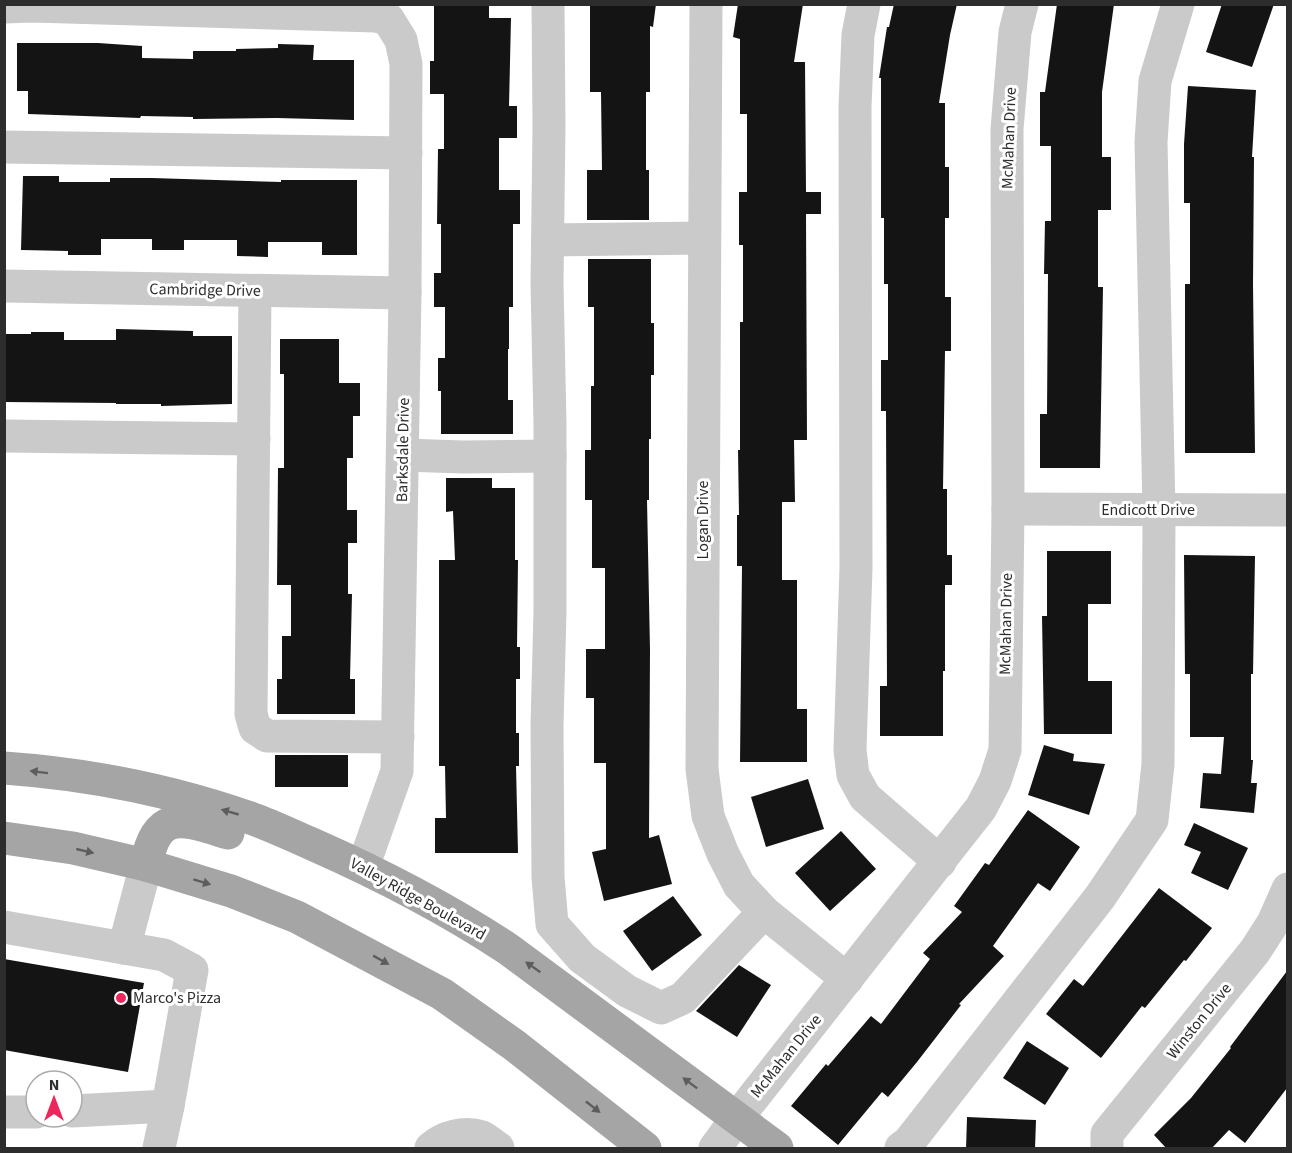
<svg xmlns="http://www.w3.org/2000/svg" width="1292" height="1153" font-family="'Source Sans 3',sans-serif">
	<style>
		.building { fill: #141414 }
		.lines { fill: none; stroke-linecap: round; stroke-linejoin: round }
		.minor { stroke: #cacaca; stroke-width: 33 }
		.major { stroke: #a5a5a5; stroke-width: 33 }
		.oneway { fill: #5d5d5d }
		.poi-dot { fill: #ed265e; stroke: #fff; stroke-width: 2 }
		.labels { text-anchor: middle; dominant-baseline: central; stroke-width: 6; stroke-linejoin: round; paint-order: stroke }
		.street-label { font-size: 16px; fill: #2d2d2d; stroke: #fff }
		.poi-label { font-size: 16px; fill: #2d2d2d; stroke: #fff; text-anchor: start }
	</style>
	<rect width="100%" height="100%" fill="#fff"/>
	<!-- building -->
	<g class="building">
		<path d="M434,4H489V18H511L509,106H517V138H499V190H520V224H513V307H509V349H508V400H513V434H441V391H438V358H445V307H434V273H441V224H437L438,149H444V94H430V61H434Z"/>
		<path d="M590,4H656L653,27L650,26V92H646V170H649V220H587V170H602L601,92H590Z"/>
		<path d="M738,4H803L794,62H805L806,192H821V214H806L807,440H794L795,502H782V580H797V709H807V762H740L742,566H737V515H739L738,450H740V322H743V245H739V192H747V114H740V39L733,37Z"/>
		<path d="M894,4H957L950,35L939,103H945V167H949V218H945V297H951V351H945L943,489H947V555H952V585H945V671H943V736H880V686H887L886,411H881V360H888V284H884V218H881V78H879L887,27H889Z"/>
		<path d="M1057,4H1114L1102,92V157H1111V210H1098V287H1103L1100,468H1040V414H1047L1048,274H1044L1045,221H1051V146H1040V92H1045Z"/>
		<path d="M1222,4H1274L1252,67L1206,52Z"/>
		<path d="M17,43H98L142,46V58L193,59V51H236V49L278,48V44L314,45L313,60H354V120L277,118L193,119V117L141,116L140,118L28,114V91H17Z"/>
		<path d="M1188,86L1256,90L1252,157H1254L1253,284L1255,453H1185V284H1190V203H1184V144Z"/>
		<path d="M23,176H59V182H110V178H152L281,182V180H357V255H322V242H268V257L237,256V240H184V250H152V239H101V255H68V251L21,250Z"/>
		<path d="M588,259H651V323H654V375H651V439H649V500H647L650,649L649,838L659,835L672,884L604,901L592,852L606,849V763H594V698H586V649H605V568H592V500H585V450H591V386H594V307H588Z"/>
		<path d="M116,329L193,331V336H232V404L161,406V404H116V403L4,402V334H31V332H64V340H116Z"/>
		<path d="M280,339H339V383H360V416H353V458H347V510H357V543H348V594H352L350,679H355V714H277V679H282V636H291V585H277L278,468H284V374H280Z"/>
		<path d="M446,478H492V488H515V560H518L517,647H520V679H516V733H519V766H516L518,853H435V818H446L445,766H439V560H455L453,511L446,512Z"/>
		<path d="M1047,551H1111V604H1088V681H1112V734H1044L1042,616H1047Z"/>
		<path d="M1184,555L1255,556L1253,674H1251V760H1253L1251,783H1257L1254,813L1200,808L1203,773L1221,774L1224,737H1190V674H1185Z"/>
		<path d="M1044,745L1074,754L1073,761L1105,764L1089,815L1028,795Z"/>
		<rect x="275" y="755" width="73" height="32"/>
		<path d="M808,779L824,829L766,847L751,797Z"/>
		<path d="M1028,810L1080,847L1050,891L1038,883L993,946L1004,956L959,1004L961,1005L917,1062L888,1097L882,1092L838,1145L791,1106L826,1064L828,1066L871,1016L881,1024L930,959L923,953L962,912L954,906L985,863L989,865Z"/>
		<path d="M1194,823L1248,848L1228,890L1191,873L1201,852L1184,845Z"/>
		<path d="M841,831L876,869L830,911L795,873Z"/>
		<path d="M1159,888L1212,928L1186,961L1184,960L1145,1008L1142,1006L1101,1058L1046,1014L1074,979L1083,986Z"/>
		<path d="M673,896L702,935L652,971L623,931Z"/>
		<path d="M4,959L144,983L128,1072L4,1050Z"/>
		<path d="M739,965L771,985L737,1037L696,1011Z"/>
		<path d="M1287,971V1088L1245,1143L1229,1130L1211,1149H1167L1154,1135L1191,1098L1231,1048L1230,1047Z"/>
		<path d="M1027,1041L1069,1068L1045,1105L1003,1078Z"/>
		<path d="M967,1117L1036,1120L1035,1149H966Z"/>
	</g>
	<g class="lines">
		<!-- minor -->
		<g class="minor">
			<path d="M548,4L549,127L547,283L550,424V612L547,725L548,877L552,924L582,958L627,991L661,1008L683,998L764,912"/>
			<path d="M706,4L702,769L708,816L723,854L739,885L764,912L847,979"/>
			<path d="M864,4L858,35L855,107L856,568L850,750L853,775L865,797L940,862"/>
			<path d="M4,7L33,6L375,16L388,19L401,40L406,64L405,293L397,771L363,867"/>
			<path d="M4,147L406,153"/>
			<path d="M548,240L704,238"/>
			<path d="M4,286L405,293"/>
			<path d="M255,291L251,714L255,728L267,736L398,737"/>
			<path d="M4,436L254,439"/>
			<path d="M403,455L463,457L550,456"/>
			<path d="M1008,509L1288,510"/>
			<path d="M4,927L164,955L192,970L168,1106L72,1111"/>
			<path d="M124,948L146,865"/>
			<path d="M4,1112H36"/>
			<path d="M159,1148L168,1106"/>
			<path d="M431,1148C444,1137 464,1131 482,1137C487,1139 493,1145 498,1148"/>
			<path d="M715,1148L737,1118L981,808L995,781L1005,750L1008,509L1007,129L1015,32L1022,4"/>
			<path d="M901,1148L909,1142L1100,897L1152,820L1158,764L1159,510L1151,142L1155,81L1178,4"/>
			<path d="M1107,1148V1134L1255,951L1273,923L1288,889"/>
		</g>
		<!-- major -->
		<g class="major">
			<path d="M4,768C89,774 174,791 253,819C273,826 293,836 312,844C380,874 446,908 508,949L777,1148"/>
			<path d="M4,838L73,848L146,865L231,891L297,917L442,994L514,1045L645,1148"/>
			<path d="M146,865C157,808 182,819 228,833"/>
		</g>
	</g>
	<!-- one-way arrows -->
	<defs><path id="oneway-solid" d="M-6-.8H1V-3.2L6.5 0L1 3.2V.8H-6Z" transform="scale(1.5)"/></defs>
	<g class="oneway">
		<use href="#oneway-solid" transform="translate(39 772) rotate(-173)"/>
		<use href="#oneway-solid" transform="translate(230 812) rotate(-164)"/>
		<use href="#oneway-solid" transform="translate(85 851) rotate(13)"/>
		<use href="#oneway-solid" transform="translate(202 882) rotate(17)"/>
		<use href="#oneway-solid" transform="translate(381 960) rotate(29)"/>
		<use href="#oneway-solid" transform="translate(533 967) rotate(-145)"/>
		<use href="#oneway-solid" transform="translate(690 1083) rotate(-143)"/>
		<use href="#oneway-solid" transform="translate(593 1107) rotate(38)"/>
	</g>
	<!-- markers -->
	<circle class="poi-dot" cx="121" cy="998" r="6"/>
	<g class="labels">
		<!-- street labels -->
		<g class="street-label">
			<text transform="translate(1009 138) rotate(-88)">McMahan Drive</text>
			<text transform="translate(205 290) rotate(1)">Cambridge Drive</text>
			<text transform="translate(403 450) rotate(-89)">Barksdale Drive</text>
			<text x="1148" y="510">Endicott Drive</text>
			<text transform="translate(703 520) rotate(-90)">Logan Drive</text>
			<text transform="translate(1006 624) rotate(-89)">McMahan Drive</text>
			<text transform="translate(418 899) rotate(29)">Valley Ridge Boulevard</text>
			<text transform="translate(1199 1021) rotate(-51)">Winston Drive</text>
			<text transform="translate(786 1056) rotate(-51)">McMahan Drive</text>
		</g>
		<!-- poi labels -->
		<g class="poi-label">
			<text x="133" y="998">Marco's Pizza</text>
		</g>
	</g>
	<!-- border -->
	<rect width="1292" height="1153" fill="none" stroke="#2d2d2d" stroke-width="12"/>
	<!-- north arrow -->
	<g transform="translate(54 1099)"><circle r="28" fill="#ffffff" stroke="#ababab" stroke-width="1.5"/>
	<path d="M0-4.5L10 22L0 15L-10 22Z" fill="#ed265e"/>
	<text y="-9" font-size="16" font-weight="bold" text-anchor="middle" fill="#2d2d2d">N</text>
	</g>
</svg>
